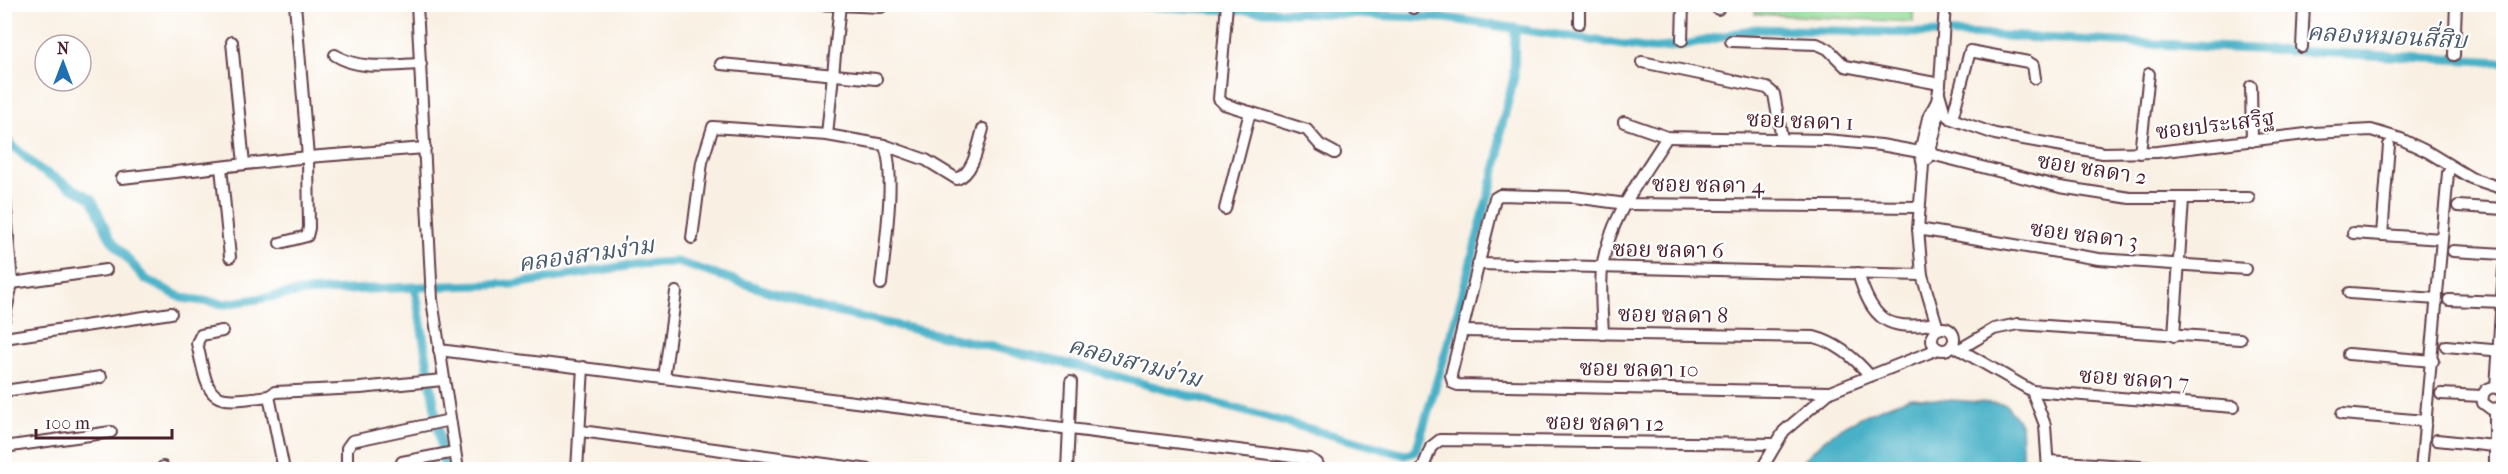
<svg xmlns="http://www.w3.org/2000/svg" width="2508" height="474" font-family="'IM FELL French Canon','Noto Serif Thai',serif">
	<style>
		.green { fill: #94dd99; stroke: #6f7e62; stroke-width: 1.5 }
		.water { fill: #49b1c7; stroke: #4a6879; stroke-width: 1.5 }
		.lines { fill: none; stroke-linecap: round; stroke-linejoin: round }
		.canal { stroke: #49b1c7; stroke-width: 9 }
		.minor-casing { stroke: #643e47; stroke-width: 14 }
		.minor { stroke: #fff; stroke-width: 10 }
		.labels { text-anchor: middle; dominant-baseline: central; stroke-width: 4.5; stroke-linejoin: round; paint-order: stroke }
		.street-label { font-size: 22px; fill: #4a1f2b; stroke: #fff }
		.water-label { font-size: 24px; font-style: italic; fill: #4a5969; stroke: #fff }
	</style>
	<rect width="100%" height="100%" fill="#fff"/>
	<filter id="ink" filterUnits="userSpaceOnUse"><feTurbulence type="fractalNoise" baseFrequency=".0167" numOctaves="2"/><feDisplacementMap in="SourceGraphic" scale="12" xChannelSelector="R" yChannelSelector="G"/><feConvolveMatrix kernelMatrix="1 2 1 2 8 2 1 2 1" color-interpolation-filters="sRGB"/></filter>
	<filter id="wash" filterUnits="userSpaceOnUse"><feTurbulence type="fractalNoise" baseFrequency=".008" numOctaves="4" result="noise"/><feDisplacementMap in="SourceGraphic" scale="24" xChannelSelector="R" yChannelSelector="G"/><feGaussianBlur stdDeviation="1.35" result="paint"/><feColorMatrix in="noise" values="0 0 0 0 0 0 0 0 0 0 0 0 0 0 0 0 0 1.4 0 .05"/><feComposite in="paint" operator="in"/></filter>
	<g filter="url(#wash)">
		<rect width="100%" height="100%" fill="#f9f0e3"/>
		<!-- green -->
		<path class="green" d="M1755,5H1913V22L1755,14Z"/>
		<!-- water -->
		<path class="water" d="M1911,397L2005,404L2021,424L2023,469H1798C1823,431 1869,411 1911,397Z"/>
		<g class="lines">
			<!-- canal -->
			<g class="canal">
				<path d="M1086,4L1446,18L1650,49L1687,45L1755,29L1964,34L2504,62"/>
				<path d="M4,138L39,169L92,199L110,238L145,279L182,298L225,304L302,292L415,287L445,470"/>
				<path d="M415,287L515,284L639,264L677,262L828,310L1086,368L1405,455L1416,451L1458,311L1499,155L1500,133L1514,77L1515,28"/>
			</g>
		</g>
	</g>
	<g filter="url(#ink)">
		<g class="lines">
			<!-- minor casing -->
			<g class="minor-casing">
				<g id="minor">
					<path d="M417,4L432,300L458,470"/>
					<path d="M816,4L881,7"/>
					<path d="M1227,4L1219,99L1224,104L1307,130L1320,145L1335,153"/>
					<path d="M1412,4L1413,8"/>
					<path d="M1718,9V4"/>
					<path d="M1579,23V4"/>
					<path d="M1682,40L1683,4"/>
					<path d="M1731,41L1817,44L1828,49L1845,66L1940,84"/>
					<path d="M232,42L244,164"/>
					<path d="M2302,47L2304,4"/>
					<path d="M335,55C359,71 393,65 421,64"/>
					<path d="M2454,55L2456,4"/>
					<path d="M1642,62L1767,88L1774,94L1782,139"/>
					<path d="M721,64L876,79"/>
					<path d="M2251,86L2252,141"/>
					<path d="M1939,93L1945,114L1952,119L1995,134L2103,153L2157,152L2314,133L2371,130L2401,139L2428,152L2471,178L2504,189"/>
					<path d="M1952,119L1970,51L2028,62L2033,65L2035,78"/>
					<path d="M1624,122L1667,137L1826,140L1881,145L1931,154L2060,187L2130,198H2249"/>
					<path d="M827,135L840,4"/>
					<path d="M884,145L926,160L957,179C974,173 978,145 983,129"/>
					<path d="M2140,153L2149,74"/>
					<path d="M1928,159L1937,123V104"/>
					<path d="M221,167L230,257"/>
					<path d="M122,178L308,157L425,148"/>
					<path d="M4,187L12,283L4,320"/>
					<path d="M2458,206L2504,209"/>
					<path d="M1225,209L1250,112"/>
					<path d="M1918,229L2099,259L2246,269"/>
					<path d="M2353,233L2442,239"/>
					<path d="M2382,235L2389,145"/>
					<path d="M692,238L702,162L713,127L827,135L884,145C897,169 884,254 881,284"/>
					<path d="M280,243L307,236L309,228L308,157L295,4"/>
					<path d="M2453,251L2504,254"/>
					<path d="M1478,264L1922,275"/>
					<path d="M1858,273C1872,320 1887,332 1936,323"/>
					<path d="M12,283L106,270"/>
					<path d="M2349,293L2437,299"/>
					<path d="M2449,300L2504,302"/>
					<circle cx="1943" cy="339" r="11"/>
					<path d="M1938,329L1922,275L1918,229L1923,165L1920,152L1928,118L1937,101L1940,84L1945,4"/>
					<path d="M222,331L201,335L197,343C210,403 208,404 269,396L275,392L360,388L443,380"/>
					<path d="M1462,331L1814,337C1837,343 1855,358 1870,376"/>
					<path d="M1603,334C1602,312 1600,290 1602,269C1608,220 1642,177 1667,137"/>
					<path d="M2174,336L2183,199"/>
					<path d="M4,338L171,313"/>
					<path d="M1952,345L2032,391L2045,425L2048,470"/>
					<path d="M2446,346L2503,351"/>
					<path d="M1960,349L1994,329L2018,324L2240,339"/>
					<path d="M439,350L1310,459L1317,463L1320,470"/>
					<path d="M2348,354L2433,361"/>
					<path d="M664,378L676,292"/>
					<path d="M2496,387L2504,268"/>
					<path d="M4,391L101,377"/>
					<path d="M2032,391L2234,407"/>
					<path d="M1830,392L1458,385L1453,383L1451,375L1495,198L1500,195L1574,197L1626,204L1919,207"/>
					<path d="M2441,394L2482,396"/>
					<path d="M2504,394C2495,382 2480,388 2483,403L2491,409L2499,408L2504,403"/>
					<path d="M269,396L284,470"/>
					<path d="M2342,414L2426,421"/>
					<path d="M581,431L870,470"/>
					<path d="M2437,440L2504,447"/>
					<path d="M4,447L111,432"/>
					<path d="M2048,461L2186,470"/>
					<path d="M402,462L455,452"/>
					<path d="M163,467V470"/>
					<path d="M347,470V448L352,441L450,420"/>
					<path d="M577,470L583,367"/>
					<path d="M1067,470L1071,382"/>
					<path d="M1422,470L1431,447L1440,440L1776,444"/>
					<path d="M1761,470L1784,431L1830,392L1938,349"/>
					<path d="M2421,470L2448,173"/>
					<path d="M2495,470V409"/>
				</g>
			</g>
			<!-- minor -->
			<use href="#minor" class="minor"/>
		</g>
	</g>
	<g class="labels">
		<!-- street labels -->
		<g class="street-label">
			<text transform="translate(1800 121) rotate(2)">ซอย ชลดา 1</text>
			<text transform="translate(2215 125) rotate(-7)">ซอยประเสริฐ</text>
			<text transform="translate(2092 169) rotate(9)">ซอย ชลดา 2</text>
			<text transform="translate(1708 185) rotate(1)">ซอย ชลดา 4</text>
			<text transform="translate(2084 235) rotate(7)">ซอย ชลดา 3</text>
			<text transform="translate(1668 250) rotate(1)">ซอย ชลดา 6</text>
			<text transform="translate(1673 315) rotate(1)">ซอย ชลดา 8</text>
			<text transform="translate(1639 369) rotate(1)">ซอย ชลดา 10</text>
			<text transform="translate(2134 379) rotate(4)">ซอย ชลดา 7</text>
			<text transform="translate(1605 423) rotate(1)">ซอย ชลดา 12</text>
		</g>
		<!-- water labels -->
		<g class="water-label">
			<text transform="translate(2387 36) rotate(3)">คลองหมอนสี่สิบ</text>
			<text transform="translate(586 254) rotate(-8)">คลองสามง่าม</text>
			<text transform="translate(1135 362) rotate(15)">คลองสามง่าม</text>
		</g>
	</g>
	<!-- margin -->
	<rect width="2508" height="474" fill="none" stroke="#fff" stroke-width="24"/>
	<!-- north arrow -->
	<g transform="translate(63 63)"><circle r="28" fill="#ffffff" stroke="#b7a5aa" stroke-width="1.5"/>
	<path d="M0-4.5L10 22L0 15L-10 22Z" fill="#1f6fb2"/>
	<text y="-9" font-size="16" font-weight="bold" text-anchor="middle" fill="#4a1f2b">N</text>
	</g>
	<!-- scale -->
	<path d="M36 429v9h136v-9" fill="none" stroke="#4a1f2b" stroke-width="3"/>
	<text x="45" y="429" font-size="18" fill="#4a1f2b" stroke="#ffffff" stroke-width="4.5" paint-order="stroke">100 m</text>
</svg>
